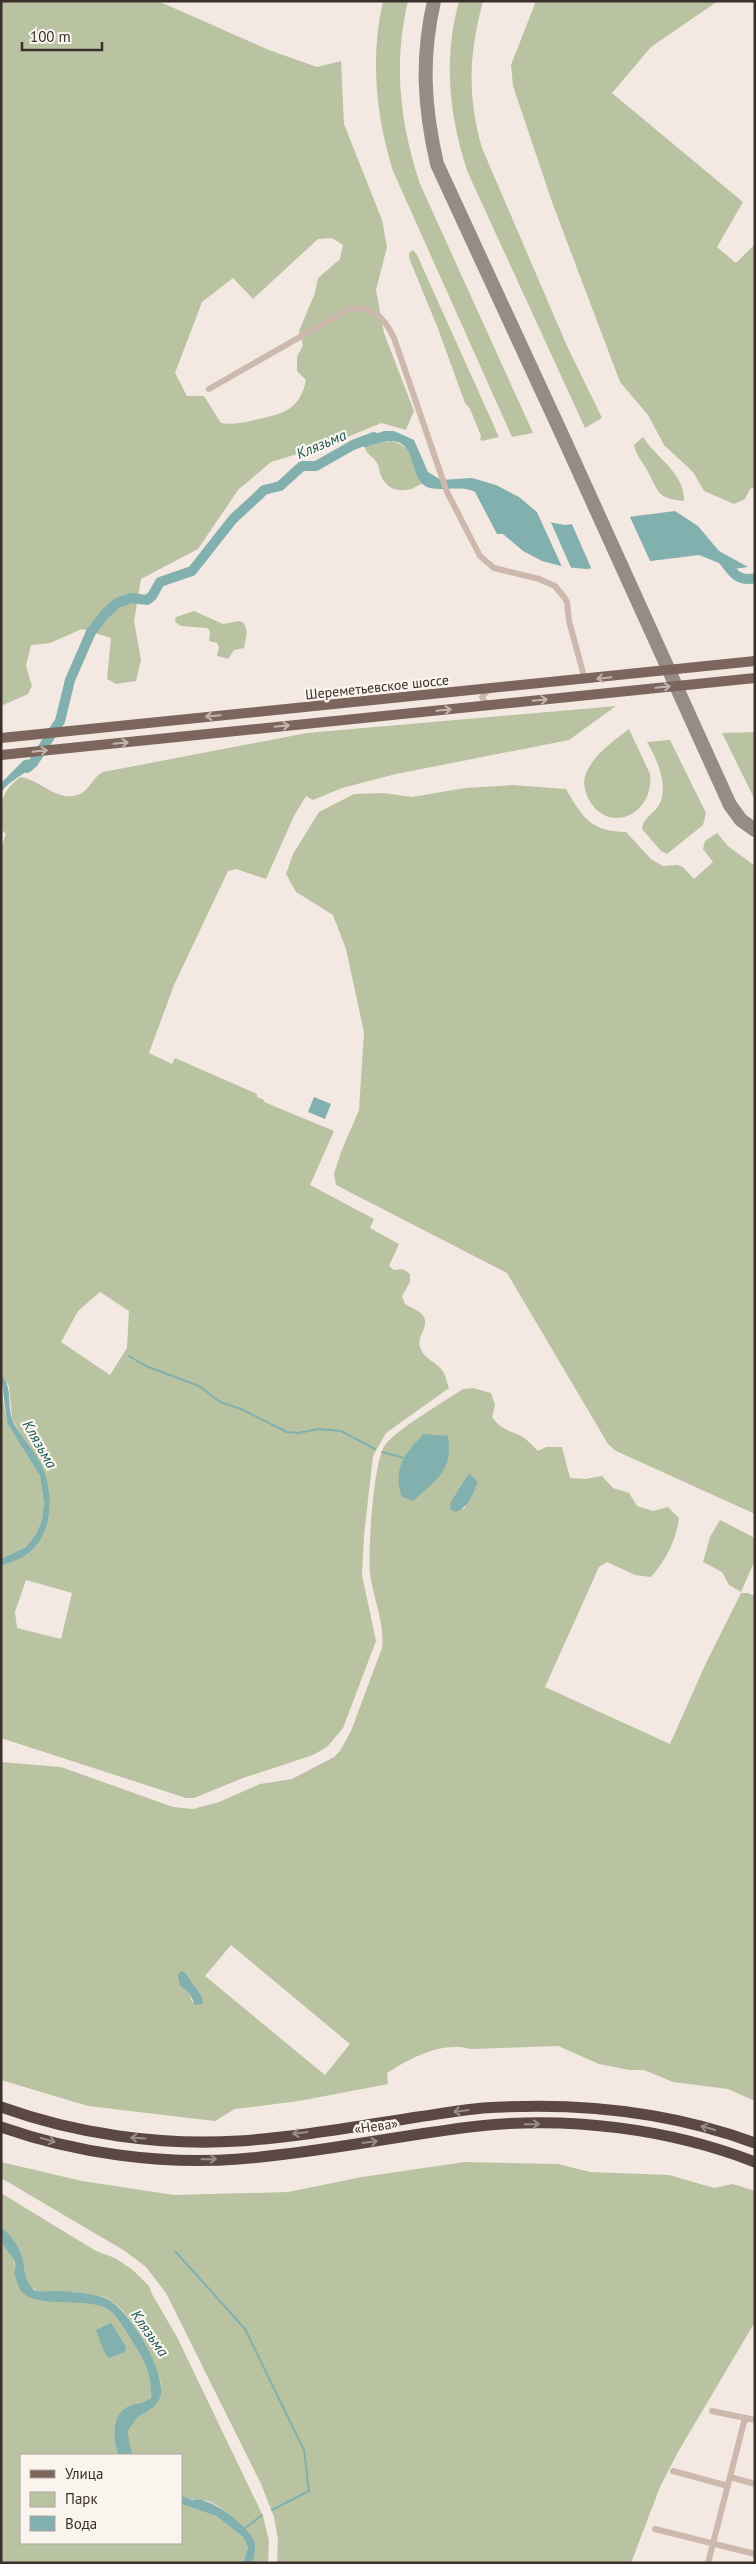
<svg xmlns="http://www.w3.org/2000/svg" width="756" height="2564" font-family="'PT Sans',sans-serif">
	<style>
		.green { fill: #bac3a1; fill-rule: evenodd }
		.water { fill: #81b0ae }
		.pier { fill: #f3e9e2 }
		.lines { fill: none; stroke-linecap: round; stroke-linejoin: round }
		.stream { stroke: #81b0ae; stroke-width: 2 }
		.river { stroke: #81b0ae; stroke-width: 10 }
		.taxiway { stroke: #968c86; stroke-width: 14 }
		.street { stroke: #ccb8ad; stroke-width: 6 }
		.primary { stroke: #7c655d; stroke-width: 10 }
		.highway { stroke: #5b4843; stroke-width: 11 }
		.oneway { stroke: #c1b4ad }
		.oneway2 { stroke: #9b8d87 }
		.labels { text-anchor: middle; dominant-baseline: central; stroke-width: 4.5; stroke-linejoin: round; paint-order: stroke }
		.street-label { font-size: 14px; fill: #3a2f2b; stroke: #faf4ee }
		.water-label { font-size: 15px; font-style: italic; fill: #215c5a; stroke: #faf4ee }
	</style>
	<rect width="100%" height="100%" fill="#f3e9e2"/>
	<!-- green -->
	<g class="green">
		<path d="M1,1H158L269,50L317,67L341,61L344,124L382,220L387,247L376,290L384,333L414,411L406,430L381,423L336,442L271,462L238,490L198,549L141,579L134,621L141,660L136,681L116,684L107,679L111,638L82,629L50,643L31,645L26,666L32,686L28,694L1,706ZM332,238L343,245L340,259L318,278L315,293L299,331L303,345L297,357V371L306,380C300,409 285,413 259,419C246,422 235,425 221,423L204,396H187L175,373L202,302L233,278L253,299L318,239Z"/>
		<path d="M383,1H408C393,64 400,124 420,184L533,433L512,437L393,171C376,116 370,58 383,1Z"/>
		<path d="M459,1H483C469,54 467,95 482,148L567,346L602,418L585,428L468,173C449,117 443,59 459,1Z"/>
		<path d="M536,1H718L651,47L612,93L743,202L717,247L736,263L755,244V487L750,489L745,499L734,504L704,491L693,472L664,445L648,415L620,382L552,202L513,86L511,65Z"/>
		<path d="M413,250L417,255L499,437L482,441L480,439L481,436L470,409L465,403L437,326L409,258V253Z"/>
		<path d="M643,437C657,459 685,473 684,501C656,498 659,492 647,470C642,460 637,458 634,445Z"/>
		<path d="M392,441C420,449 407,467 422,483C409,493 391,494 382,478C379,473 380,468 377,463C374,457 367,455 365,448L377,443Z"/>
		<path d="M194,611L223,624L239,621L244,623L247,632L244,648L234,650L228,659L217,656L219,647L217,643L209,641L210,631L207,628L181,626L175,622L176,617Z"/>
		<path d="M616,706L569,740L396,774L342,788L313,800L306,796L294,816L266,879L236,869L228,871L174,985L149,1053L172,1064L175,1058L257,1094V1097L264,1100V1102L334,1131L310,1185L374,1219L370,1228L399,1244L389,1266L394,1270L403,1269L410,1274V1282L402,1296L405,1304C411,1308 420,1310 424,1317C429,1328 416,1337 420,1347C423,1359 438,1362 444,1373C446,1377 447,1383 449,1388L386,1433L373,1456L364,1535L362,1575L376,1641L343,1728L327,1747L313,1755L243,1778L194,1798H186L1,1738V1566L27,1555L37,1545L49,1492L12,1418L9,1386L1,1375V848L6,834L1,829C1,802 0,793 20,777C40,779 58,804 80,794C90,789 93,777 103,772L307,733ZM100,1292L129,1311L127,1348L110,1375L61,1342L78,1311ZM26,1580L72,1593L61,1639L17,1628L15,1612Z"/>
		<path d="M629,729L650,774C655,814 608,837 588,798C585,791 583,784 585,776C591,757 614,740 629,729Z"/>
		<path d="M755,732V800L722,733Z"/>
		<path d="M670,740L706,813L703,825L667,854L661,851L642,829C643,819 651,815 657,808C671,790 657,759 647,742Z"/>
		<path d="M512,785L566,789C583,818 590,831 626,832L651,859L663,866L677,865L683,867L694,879L713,862L703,849L705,841L717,833L728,846L755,866V1514L616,1451L608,1444L507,1273L336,1185L334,1174L341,1152L359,1110L364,1032L346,949L333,915L296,892L286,874L293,854L319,812L354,794L383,793L412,797L465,788Z"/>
		<path d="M1,1388L7,1423L40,1476L44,1503L42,1520L36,1534L26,1547L1,1559Z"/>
		<path d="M473,1388L491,1393L495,1405L492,1417C500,1428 507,1430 519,1435C526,1438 533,1446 538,1451L546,1447H562L570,1478L586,1479L602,1476L613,1488L629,1493L637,1506L653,1511L668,1507L679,1518C676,1541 666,1560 651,1577L635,1575L607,1562L599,1567L545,1687L670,1744L706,1663L741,1593H748L755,1596V2101L728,2089L673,2082L644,2070H629L599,2064L558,2046L471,2049C442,2041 410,2058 387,2073L388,2084L299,2101L235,2109L215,2121L88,2106L1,2080V1762L61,1767L173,1807L193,1809L219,1802L260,1784L292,1779L334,1757L340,1751L351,1731L382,1648C385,1622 373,1599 370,1573C368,1551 373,1462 385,1445C396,1430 445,1401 463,1389ZM469,1473L478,1482L464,1509L451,1501ZM231,1945L350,2044L325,2075L205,1976ZM185,1972L202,1997L192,2002L190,1994L180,1986Z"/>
		<path d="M720,1520L755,1538V1560L741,1592L729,1585L722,1572L703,1562L710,1537Z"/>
		<path d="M1,2162L82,2181L174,2195L288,2192L362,2177L465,2162L558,2164L590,2172L669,2175L714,2188L733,2184L755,2191V2322L678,2452L660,2487L631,2563H277L278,2540L274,2517L261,2484L166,2293L146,2267L125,2251L1,2178Z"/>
		<path d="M1,2193L96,2251L115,2258L133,2270L149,2286L152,2294L177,2337L263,2516L269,2541L268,2563H253C254,2558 256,2548 255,2543C252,2531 220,2505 208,2501C199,2499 190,2501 181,2496V2455H130C120,2439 120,2413 144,2412L161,2384C155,2359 130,2307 104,2297C98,2295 74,2292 67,2292C57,2291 42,2295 34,2289C23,2282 26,2269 22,2258C18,2246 11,2236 1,2227Z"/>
		<path d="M1,2240L12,2255L16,2270L37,2300C59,2301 86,2298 106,2308C123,2317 159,2378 150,2397C146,2407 131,2405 124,2410L119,2455H21V2543H181V2504L216,2516L243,2537L248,2548L243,2563H1Z"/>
	</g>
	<!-- water -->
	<g class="water">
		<path d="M384,431H394L414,440L428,472L441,480L472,478L496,485L519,497L549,522L565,525L675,511L698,526L719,551L748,567L734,569L729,573L719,563L699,555L586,569L565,567L542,561L523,551L503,534H497L475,492C464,485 442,491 430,488C402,480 426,421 365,448L360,439Z"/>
		<path d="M42,758C30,772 12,778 1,792V783L24,760Z"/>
		<path d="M314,1097L331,1104L325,1119L308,1112Z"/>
		<path d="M1,1375C13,1387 7,1403 12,1419C18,1435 33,1448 41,1464C54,1492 54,1532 29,1553C22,1559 10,1562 1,1566V1559L26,1547L36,1534L42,1520L44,1503L40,1476L7,1423Z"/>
		<path d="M424,1434L448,1436C454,1470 436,1480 413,1501L402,1497C392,1470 405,1452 424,1434Z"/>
		<path d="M469,1473L478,1482C472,1495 470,1506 456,1512L450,1509L451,1501Z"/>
		<path d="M181,1971L185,1972L202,1997L203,2004L195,2005L190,1994L180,1986L178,1975Z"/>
		<path d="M1,2227C12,2236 19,2246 23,2260C25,2272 25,2281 34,2290C41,2293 48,2291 56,2291C66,2291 97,2294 105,2298C129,2308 164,2368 161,2394C160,2399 157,2403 154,2407C147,2411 141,2411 135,2413C117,2419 123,2444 130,2455H118C114,2440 110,2413 130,2406C139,2402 144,2405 151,2397C152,2376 145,2361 134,2344C127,2333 117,2314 106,2308C84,2297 35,2309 21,2291C18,2286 16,2279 14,2273C20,2260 5,2251 1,2240C0,2236 1,2230 1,2227Z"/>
		<path d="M111,2323L126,2347L125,2352L109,2358L105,2354L96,2330Z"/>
		<path d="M181,2496L192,2500C207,2494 251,2527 255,2543C256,2548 254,2557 253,2563H243L248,2548L243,2537L216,2516L181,2504Z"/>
	</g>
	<!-- pier -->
	<g class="pier">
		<path d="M536,510L549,518L572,570L563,569Z"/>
		<path d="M629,515L651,563L592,570L571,522Z"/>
	</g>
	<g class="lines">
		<!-- stream -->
		<g class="stream">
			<path d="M129,1356L146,1366L199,1386L220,1402L241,1409L287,1432L298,1433L319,1429L341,1431L375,1449"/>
			<path d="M382,1452L404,1458"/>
			<path d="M175,2251L245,2329L304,2450L309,2491L272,2510"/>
			<path d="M244,2529L262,2515"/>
		</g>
		<!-- river -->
		<g class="river">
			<path d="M724,561C733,573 738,582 755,578"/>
			<path d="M27,768L33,763L60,721L70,680L91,632L105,614L117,603L131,598L147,600L152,596L160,582L192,571L233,519L260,494L264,490L280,486L302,466H316L353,445L374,437"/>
			<path d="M127,2455L122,2430L134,2413L145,2407"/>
		</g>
		<!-- taxiway -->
		<path class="taxiway" d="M434,1C421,59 424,107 437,164L564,439L730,805L741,820L755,830"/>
		<!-- street -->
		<g class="street">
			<path d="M209,389L349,309C373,306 384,317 394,338L447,492L480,556L494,568L539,579L555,586L564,597L567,602L569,621L585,680"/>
			<path d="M487,705L482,697L488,690"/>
			<path d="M712,2411L755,2420"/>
			<path d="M673,2471L728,2486"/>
			<path d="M730,2477L755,2484"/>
			<path d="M655,2529L755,2554"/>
			<path d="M708,2563L744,2422L747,2419"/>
		</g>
		<!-- primary -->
		<g class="primary">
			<path d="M1,738L755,661"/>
			<path d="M1,755L755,678"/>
		</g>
		<!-- highway -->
		<g class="highway">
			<path d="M1,2107C76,2134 160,2146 239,2141C299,2137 359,2126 418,2117C439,2114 461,2110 483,2108C574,2102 669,2111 755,2143"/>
			<path d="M1,2127C75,2153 161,2165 239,2159C320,2153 399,2135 479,2126C570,2116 670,2129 755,2162"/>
		</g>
	</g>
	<!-- one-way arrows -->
	<defs><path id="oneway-shaft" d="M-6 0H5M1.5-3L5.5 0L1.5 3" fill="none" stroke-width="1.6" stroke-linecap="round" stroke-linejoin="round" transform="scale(1.25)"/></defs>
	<g class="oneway">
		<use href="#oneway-shaft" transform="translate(604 678) rotate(174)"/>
		<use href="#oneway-shaft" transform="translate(663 687) rotate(-6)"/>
		<use href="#oneway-shaft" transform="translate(540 700) rotate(-6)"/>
		<use href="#oneway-shaft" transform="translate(444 710) rotate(-6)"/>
		<use href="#oneway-shaft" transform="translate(213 716) rotate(175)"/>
		<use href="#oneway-shaft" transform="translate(282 726) rotate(-6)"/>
		<use href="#oneway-shaft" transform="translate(121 743) rotate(-6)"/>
		<use href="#oneway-shaft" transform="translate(40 751) rotate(-6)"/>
	</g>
	<g class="oneway2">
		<use href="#oneway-shaft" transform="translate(461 2111) rotate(172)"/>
		<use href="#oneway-shaft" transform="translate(532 2124) rotate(-1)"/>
		<use href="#oneway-shaft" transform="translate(708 2128) rotate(-164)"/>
		<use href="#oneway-shaft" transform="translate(300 2133) rotate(173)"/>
		<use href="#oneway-shaft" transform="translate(138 2138) rotate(-176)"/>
		<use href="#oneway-shaft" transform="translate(48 2140) rotate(15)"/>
		<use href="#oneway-shaft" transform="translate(370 2142) rotate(-8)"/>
		<use href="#oneway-shaft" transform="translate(209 2159) rotate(-1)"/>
	</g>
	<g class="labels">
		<!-- street labels -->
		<g class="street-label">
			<text transform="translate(377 687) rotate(-6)">Шереметьевское шоссе</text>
			<text transform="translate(376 2126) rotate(-8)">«Нева»</text>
		</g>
		<!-- water labels -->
		<g class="water-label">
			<text transform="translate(321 444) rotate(-23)">Клязьма</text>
			<text transform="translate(40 1444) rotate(60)">Клязьма</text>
			<text transform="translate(150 2333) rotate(55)">Клязьма</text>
		</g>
	</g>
	<!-- border -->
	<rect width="756" height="2564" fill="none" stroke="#3a2f2b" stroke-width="5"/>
	<!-- legend -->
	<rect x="20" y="2454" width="162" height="90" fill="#faf4ee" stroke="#ada5a0"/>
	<rect x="30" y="2470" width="25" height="8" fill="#7c655d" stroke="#ada5a0"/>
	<text x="65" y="2479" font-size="15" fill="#3a2f2b">Улица</text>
	<rect x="30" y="2492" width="25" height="15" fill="#bac3a1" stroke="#ada5a0"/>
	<text x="65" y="2504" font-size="15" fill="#3a2f2b">Парк</text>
	<rect x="30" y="2516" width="25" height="15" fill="#81b0ae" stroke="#ada5a0"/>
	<text x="65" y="2529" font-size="15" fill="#3a2f2b">Вода</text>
	<!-- scale -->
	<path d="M22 42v8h80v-8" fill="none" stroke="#3a2f2b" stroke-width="2.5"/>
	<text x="30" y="42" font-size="15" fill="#3a2f2b" stroke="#faf4ee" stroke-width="4" paint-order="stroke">100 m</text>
</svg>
